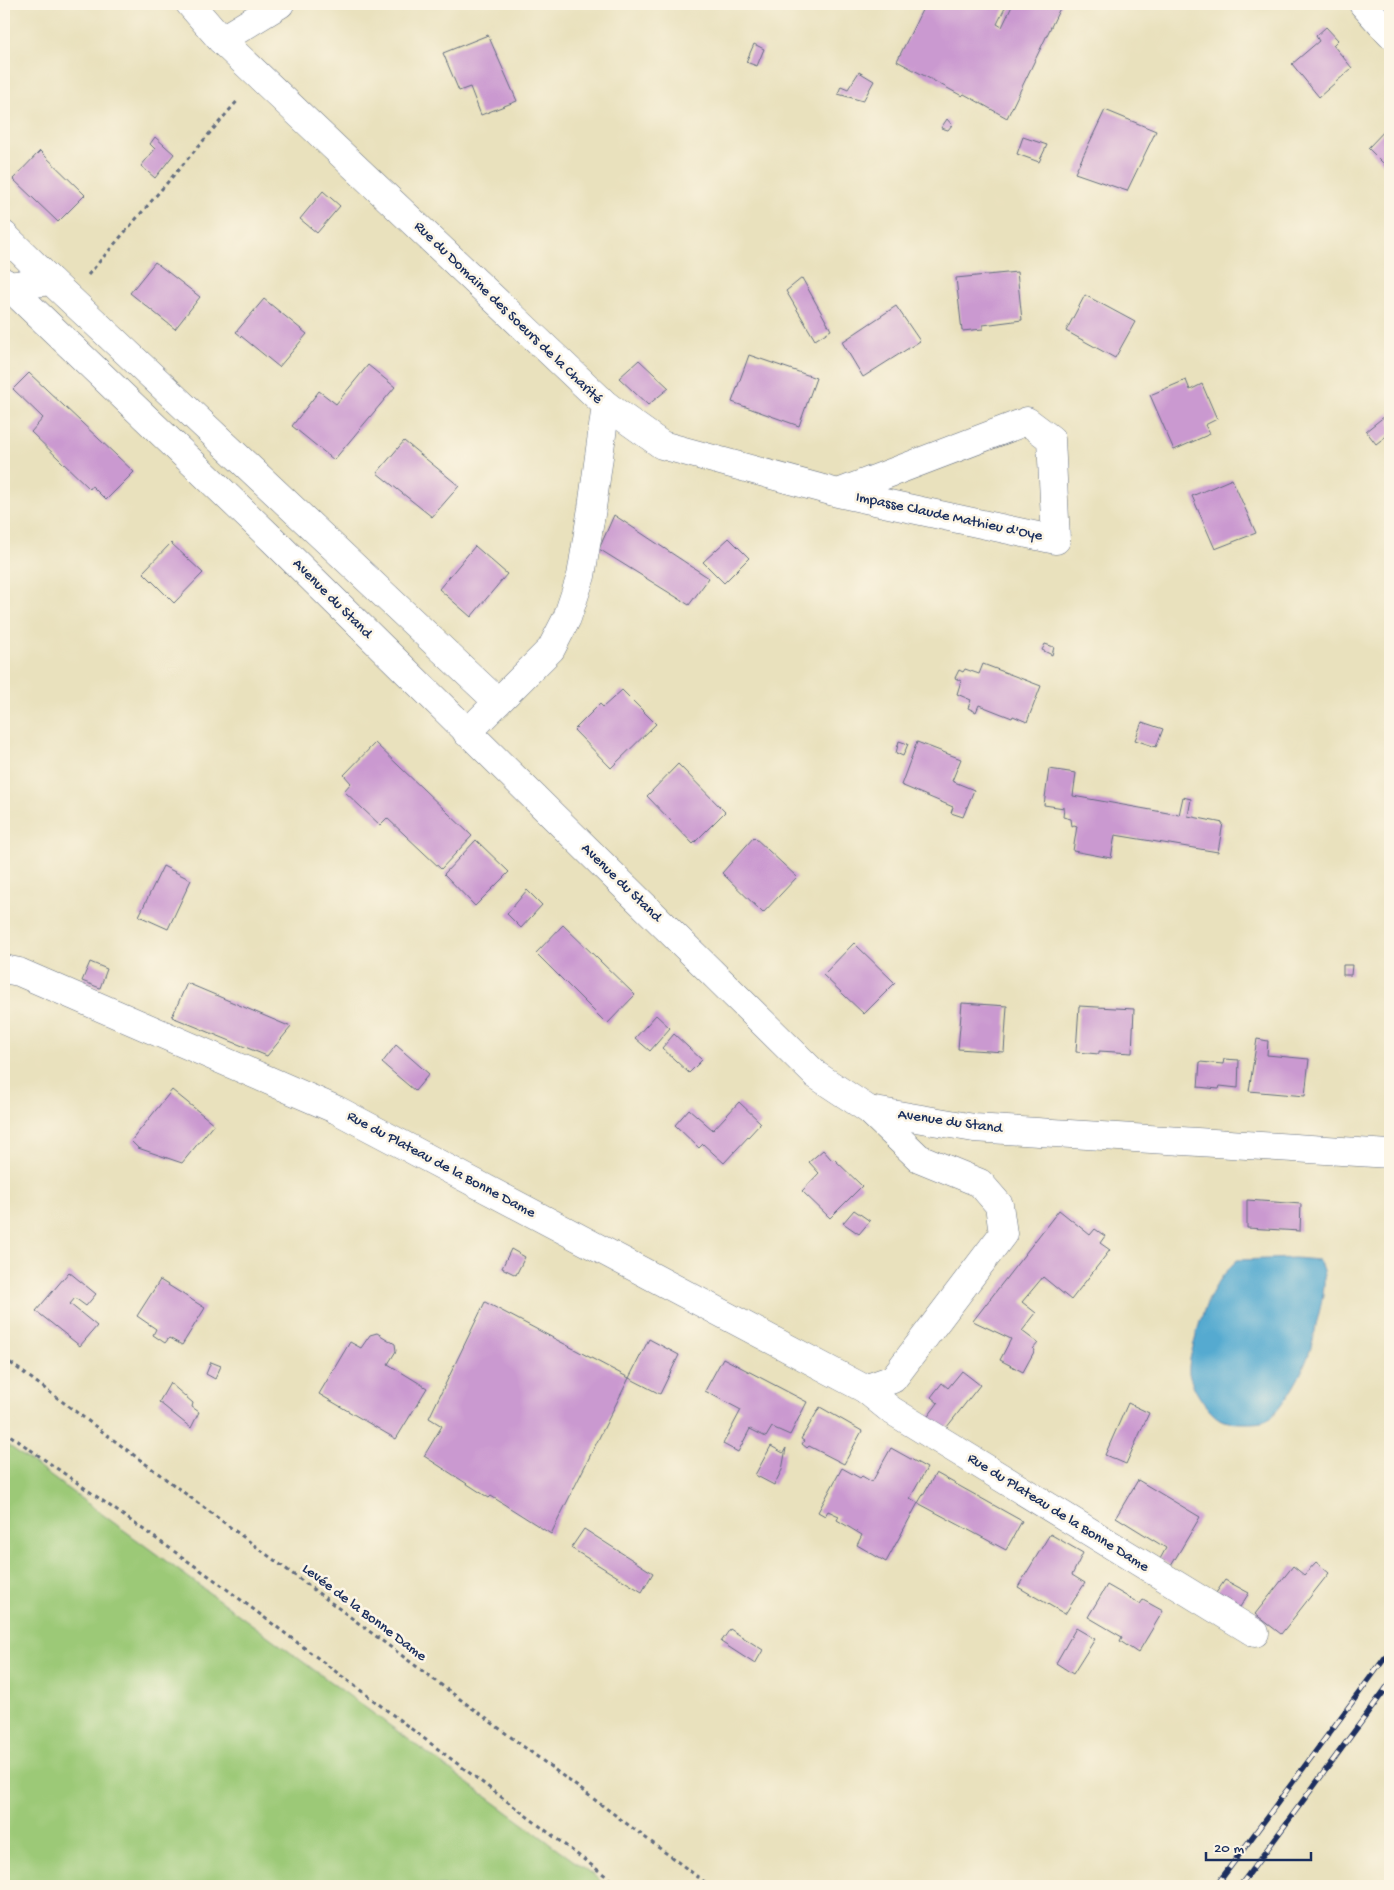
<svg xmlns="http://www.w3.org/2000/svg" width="1394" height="1890" font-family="'Gochi Hand',sans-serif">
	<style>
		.green { fill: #9cc977; stroke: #5c7c6a }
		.water { fill: #54aad0; stroke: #386c97 }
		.building { fill: #ca99d0 }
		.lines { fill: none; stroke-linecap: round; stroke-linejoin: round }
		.minor-casing { stroke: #636d7f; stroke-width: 29 }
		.path { stroke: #636d7f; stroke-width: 3; stroke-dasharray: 4 4; stroke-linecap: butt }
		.minor { stroke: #fff; stroke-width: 28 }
		.rail-casing { stroke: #1b2f5e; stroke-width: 5.5 }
		.rail { stroke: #fcf5e5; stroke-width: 4; stroke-dasharray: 11; stroke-linecap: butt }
		.labels { text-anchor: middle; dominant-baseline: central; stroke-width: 5; stroke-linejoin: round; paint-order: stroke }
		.street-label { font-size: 15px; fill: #1b2f5e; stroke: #fcf5e5 }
	</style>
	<rect width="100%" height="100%" fill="#fcf5e5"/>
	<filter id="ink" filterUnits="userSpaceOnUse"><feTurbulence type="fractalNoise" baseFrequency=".02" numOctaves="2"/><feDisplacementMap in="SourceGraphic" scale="10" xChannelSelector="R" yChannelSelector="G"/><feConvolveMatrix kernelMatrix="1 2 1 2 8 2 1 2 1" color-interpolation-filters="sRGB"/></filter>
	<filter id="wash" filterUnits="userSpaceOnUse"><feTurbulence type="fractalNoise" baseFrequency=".0096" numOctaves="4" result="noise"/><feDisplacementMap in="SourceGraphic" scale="20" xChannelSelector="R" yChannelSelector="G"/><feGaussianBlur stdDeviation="1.12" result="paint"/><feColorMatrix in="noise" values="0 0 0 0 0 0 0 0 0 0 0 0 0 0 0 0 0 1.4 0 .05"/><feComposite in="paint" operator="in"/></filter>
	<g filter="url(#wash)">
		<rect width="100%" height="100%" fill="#e9e1bd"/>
		<!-- green -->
		<path class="green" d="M4,1442L608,1886H4Z"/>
		<!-- water -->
		<path class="water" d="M1295,1258L1318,1260C1331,1276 1320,1306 1316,1326C1311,1356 1298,1384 1279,1408C1276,1411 1273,1417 1269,1419C1263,1423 1253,1423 1247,1423C1239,1423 1231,1423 1224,1421C1210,1417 1191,1387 1189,1373C1188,1360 1194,1345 1197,1332C1204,1305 1216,1280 1237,1260Z"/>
		<g id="blocks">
			<!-- building -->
			<g class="building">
				<path d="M925,4H1007L997,24L1002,27L1013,4H1062L1007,118L964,94L962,96L897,61Z"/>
				<path d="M1326,27L1338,40L1333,45L1352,68L1319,97L1292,64L1319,41L1316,36Z"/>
				<path d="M488,35L517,101L481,115L470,87L459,91L443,53Z"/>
				<path d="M754,44L764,49L757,66L746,62Z"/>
				<path d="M859,72L874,81L863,101L838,94L841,86L848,89Z"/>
				<path d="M1105,110L1156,131L1127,191L1075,173Z"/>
				<path d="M947,119L952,125L948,130L941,128Z"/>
				<path d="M1390,125V170L1368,148Z"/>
				<path d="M155,137L174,154L155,178L141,166L155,149L150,144Z"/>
				<path d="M1023,137L1047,145L1039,162L1017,154Z"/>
				<path d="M40,151L85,195L58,222L13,179Z"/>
				<path d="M323,191L340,206L317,233L300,219Z"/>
				<path d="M155,262L200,297L175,329L130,293Z"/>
				<path d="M1017,272L1022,320L983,325V329L962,331L956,278Z"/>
				<path d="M802,278L831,330L815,340L786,291Z"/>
				<path d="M1085,295L1135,322L1115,358L1066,331Z"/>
				<path d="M264,299L307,334L279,367L236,332Z"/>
				<path d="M896,306L920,341L863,377L842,342Z"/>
				<path d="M749,355L816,378L799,426L732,402Z"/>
				<path d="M639,360L669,388L648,405L619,378Z"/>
				<path d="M368,365L395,387L334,460L292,426L319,391L336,404Z"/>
				<path d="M29,373L134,472L106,500L92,486L90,489L31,432L43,418L13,389Z"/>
				<path d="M1186,380L1190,390L1202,384L1217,419L1205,425L1210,434L1174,450L1150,395Z"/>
				<path d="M1390,412V433L1376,444L1366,431Z"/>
				<path d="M404,441L459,486L432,517L377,473Z"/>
				<path d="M1232,479L1256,533L1215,549L1192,496Z"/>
				<path d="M614,515L709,578L689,605L599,549Z"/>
				<path d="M729,538L749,558L724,583L703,562Z"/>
				<path d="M171,543L203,573L174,603L143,572Z"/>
				<path d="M475,546L507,574L471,617L439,589Z"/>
				<path d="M1045,644L1054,647L1052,655L1042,650Z"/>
				<path d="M983,664L1041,686L1027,722L1013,716L1012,718L979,705L976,712L968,708L971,700L957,694L961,681L955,678L959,670L963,672L965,669L979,674Z"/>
				<path d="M622,690L656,724L611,768L574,730L600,704L603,707Z"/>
				<path d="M1142,722L1163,729L1156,747L1135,740Z"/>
				<path d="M899,741L908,744L903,756L896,753Z"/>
				<path d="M917,742L961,759L952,781L974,790L963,817L951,813L953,807L901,785Z"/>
				<path d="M375,743L472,836L441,869L387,818L380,825L344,791L351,783L344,775Z"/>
				<path d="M678,764L725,812L693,844L647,796Z"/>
				<path d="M1049,769L1076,773L1073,796L1179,815L1183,797L1191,799L1188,816L1223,823L1218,852L1115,835L1111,858L1073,851L1077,826L1074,825L1072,826L1071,819L1063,817L1064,808L1044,805Z"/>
				<path d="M754,837L797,877L763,913L722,873Z"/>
				<path d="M476,840L509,872L475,906L444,874Z"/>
				<path d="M163,866L191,880L168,929L139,916Z"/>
				<path d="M527,890L542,905L521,928L507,914Z"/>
				<path d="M563,925L635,995L607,1024L536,953Z"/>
				<path d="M854,943L895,983L864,1014L823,975Z"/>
				<path d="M90,962L107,969L100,988L82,981Z"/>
				<path d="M1343,965H1352L1351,975H1343Z"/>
				<path d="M187,983L291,1027L267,1056L172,1017Z"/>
				<path d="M962,1003L1007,1006L1004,1052L958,1049Z"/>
				<path d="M1079,1006L1134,1009L1132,1053L1099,1051V1054L1076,1052Z"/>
				<path d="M656,1015L670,1028L650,1051L635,1038Z"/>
				<path d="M674,1034L702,1060L689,1073L662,1048Z"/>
				<path d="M1257,1039L1268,1041L1267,1055L1309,1059L1305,1096L1249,1091Z"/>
				<path d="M396,1045L429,1074L415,1091L382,1063Z"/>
				<path d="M1224,1059L1239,1060L1238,1088L1220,1086L1219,1089L1198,1087L1200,1062L1223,1064Z"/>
				<path d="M172,1090L214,1124L182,1163L138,1148L131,1141Z"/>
				<path d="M739,1102L761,1123L724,1163L703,1144L699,1148L675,1125L689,1109L713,1130Z"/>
				<path d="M823,1150L832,1160L834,1159L862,1186L830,1218L802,1191L819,1173L809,1162Z"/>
				<path d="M1247,1200L1301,1204L1300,1231L1247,1228Z"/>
				<path d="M854,1210L870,1221L859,1234L843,1223Z"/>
				<path d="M1059,1210L1090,1235L1095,1229L1105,1236L1100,1243L1110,1250L1071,1300L1043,1277L1022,1302L1036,1313L1022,1331L1038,1343L1033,1349L1035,1350L1023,1372L1000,1360L1011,1339L973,1321Z"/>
				<path d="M511,1249L525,1257L516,1275L502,1268Z"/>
				<path d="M69,1272L96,1294L86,1306L75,1298L70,1304L97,1326L80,1346L36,1311Z"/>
				<path d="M160,1280L205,1308L182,1345L169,1338L165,1343L153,1335L156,1329L137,1316Z"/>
				<path d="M485,1302L629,1378L551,1534L491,1496L489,1498L424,1456L442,1426L429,1418Z"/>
				<path d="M377,1333L395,1344L396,1351L388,1364L427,1388L396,1439L319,1394L350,1342L361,1348L370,1335Z"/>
				<path d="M649,1339L679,1355L660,1394L629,1378Z"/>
				<path d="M723,1358L807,1402L790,1435L772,1427L766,1437L750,1429L738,1452L723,1444L741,1410L705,1391Z"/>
				<path d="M211,1362L221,1366L215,1379L206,1374Z"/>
				<path d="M962,1371L980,1385L943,1432L926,1419L938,1403L931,1397L942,1383L948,1388Z"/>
				<path d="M170,1383L193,1403L192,1407L199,1412L191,1428L159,1402Z"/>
				<path d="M1128,1403L1149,1413L1126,1464L1105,1455Z"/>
				<path d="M820,1407L862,1431L844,1464L809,1446L807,1448L802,1444L804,1441L801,1439Z"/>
				<path d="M771,1446L783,1453L786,1448L782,1470L774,1485L755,1475Z"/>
				<path d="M891,1448L927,1468L910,1498L918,1503L886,1562L857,1545L862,1535L837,1520L839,1516L828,1511L825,1516L818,1512L842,1468L860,1478L862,1476L872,1482Z"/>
				<path d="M936,1473L1022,1521L1006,1550L918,1503Z"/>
				<path d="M1138,1480L1200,1517L1171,1566L1160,1559L1166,1548L1116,1517Z"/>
				<path d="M584,1529L653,1573L642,1592L571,1548Z"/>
				<path d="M1050,1534L1083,1553L1072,1575L1085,1583L1065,1614L1018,1587Z"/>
				<path d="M1316,1562L1329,1573L1281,1634L1255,1614L1293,1566L1304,1575Z"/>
				<path d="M1225,1580L1249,1593L1240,1607L1216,1593Z"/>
				<path d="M1107,1585L1140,1604L1143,1600L1163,1611L1138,1653L1120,1641L1122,1637L1088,1617Z"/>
				<path d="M1076,1628L1095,1639L1073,1674L1056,1663Z"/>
				<path d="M730,1629L763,1650L755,1664L721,1642Z"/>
			</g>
		</g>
	</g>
	<g filter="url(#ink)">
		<use href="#blocks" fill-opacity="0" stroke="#636d7f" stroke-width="1"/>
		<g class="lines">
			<!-- minor casing -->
			<g class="minor-casing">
				<g id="minor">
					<path d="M190,4L221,40L606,405L592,508L581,576L567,618L551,649L467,733"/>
					<path d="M1363,4L1390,34"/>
					<path d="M221,40L280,4"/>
					<path d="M4,235L51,281"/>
					<path d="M4,282L273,540L816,1075L869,1110L974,1128L1390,1154"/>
					<path d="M8,286L51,281L498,702"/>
					<path d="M606,405L662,445L838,493L1056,540L1051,439L1027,421L838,493"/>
					<path d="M4,969L19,972L337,1110L865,1389L893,1379L1003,1234L999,1205L980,1183L919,1158L869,1110"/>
					<path d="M865,1389L891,1410L1255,1633"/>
				</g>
			</g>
			<!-- path -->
			<g class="path">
				<path d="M88,275L239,99"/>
				<path d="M4,1358L710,1886"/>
				<path d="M4,1431L216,1581L619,1886"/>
			</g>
			<!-- minor -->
			<use href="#minor" class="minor"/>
			<!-- rail casing -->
			<g class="rail-casing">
				<g id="rail">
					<path d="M1216,1886L1390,1651"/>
					<path d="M1240,1886L1390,1683"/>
				</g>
			</g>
			<!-- rail -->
			<use href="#rail" class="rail"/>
		</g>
	</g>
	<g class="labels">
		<!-- street labels -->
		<g class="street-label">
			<text transform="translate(508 313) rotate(44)">Rue du Domaine des Soeurs de la Charité</text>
			<text transform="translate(949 517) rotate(12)">Impasse Claude Mathieu d'Oye</text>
			<text transform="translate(332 599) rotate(45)">Avenue du Stand</text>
			<text transform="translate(621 883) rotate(44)">Avenue du Stand</text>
			<text transform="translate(950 1122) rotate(8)">Avenue du Stand</text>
			<text transform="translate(441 1165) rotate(28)">Rue du Plateau de la Bonne Dame</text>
			<text transform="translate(1058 1513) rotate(32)">Rue du Plateau de la Bonne Dame</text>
			<text transform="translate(364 1613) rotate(37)">Levée de la Bonne Dame</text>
		</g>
	</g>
	<!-- margin -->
	<rect width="1394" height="1890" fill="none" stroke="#fcf5e5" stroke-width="20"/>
	<!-- scale -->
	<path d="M1206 1852v8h105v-8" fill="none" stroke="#1b2f5e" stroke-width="2.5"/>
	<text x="1214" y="1852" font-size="15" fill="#1b2f5e" stroke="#fcf5e5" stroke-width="4" paint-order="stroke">20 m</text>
</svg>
